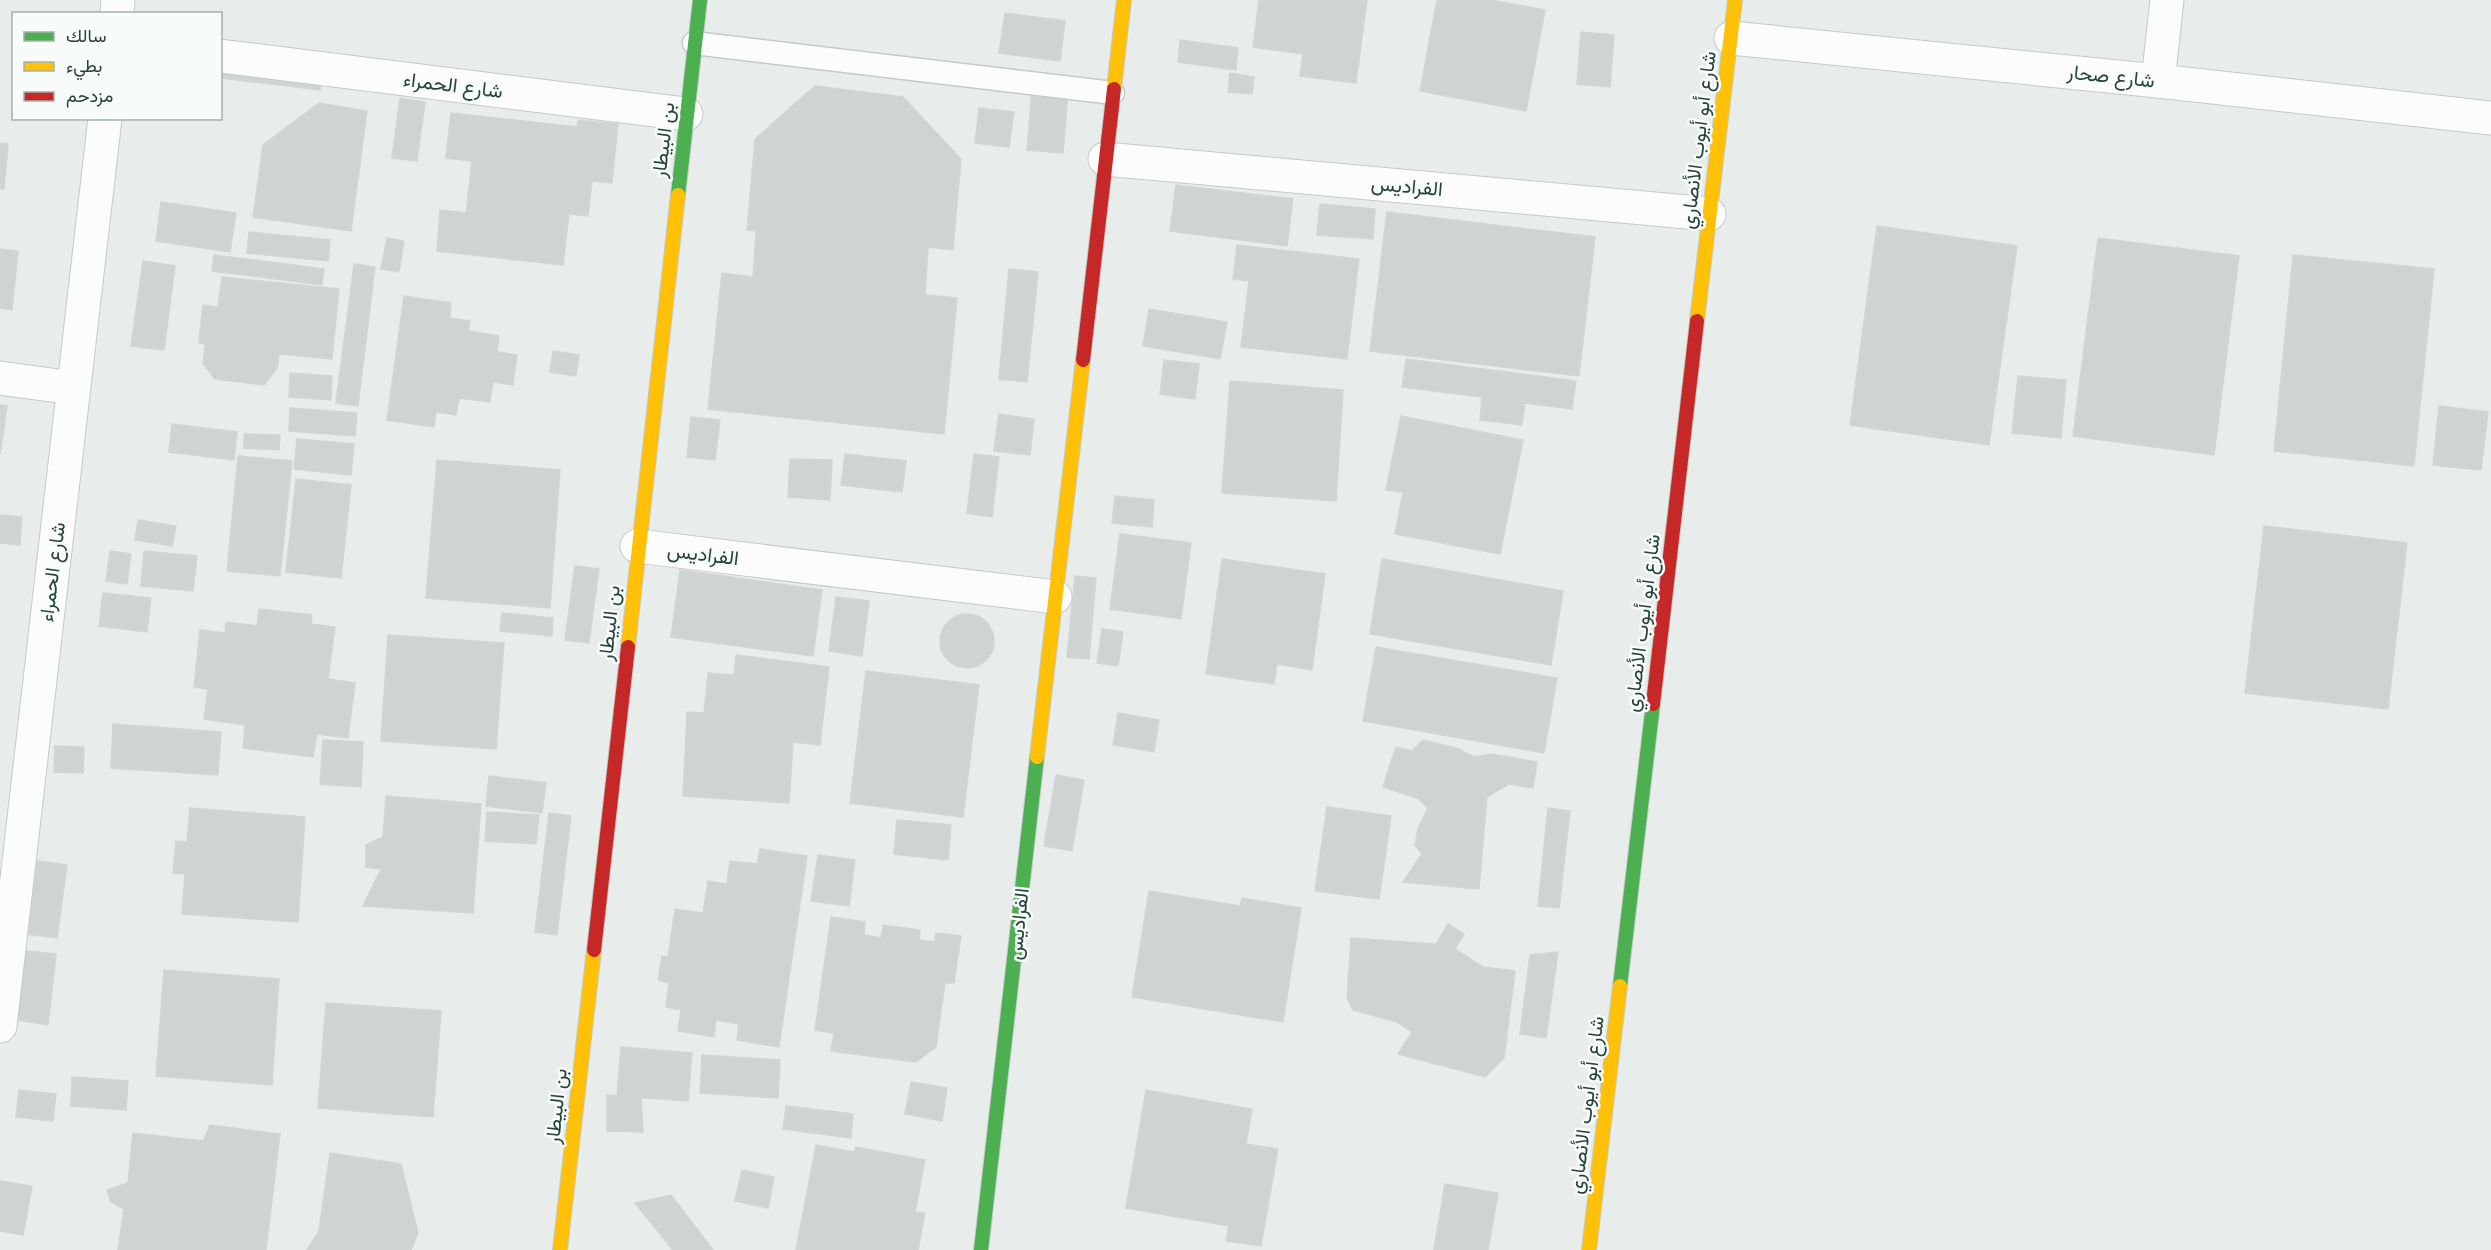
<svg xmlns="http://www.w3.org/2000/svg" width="2491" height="1250" font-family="'Fira Sans',Vazirmatn,sans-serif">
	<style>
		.building { fill: #cfd4d2; stroke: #d1d6d4; stroke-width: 1.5 }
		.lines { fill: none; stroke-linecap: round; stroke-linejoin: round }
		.lane-casing { stroke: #c5cac8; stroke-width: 25 }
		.street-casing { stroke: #c5cac8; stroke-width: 35 }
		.fast-casing { stroke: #c3cbc8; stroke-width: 16 }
		.slow-casing { stroke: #c3cbc8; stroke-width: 16 }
		.jam-casing { stroke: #c3cbc8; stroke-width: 16 }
		.lane { stroke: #fcfcfc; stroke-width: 22 }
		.street { stroke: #fcfcfc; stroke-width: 33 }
		.fast { stroke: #4caf50; stroke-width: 14 }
		.slow { stroke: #ffc107; stroke-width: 14 }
		.jam { stroke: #c62828; stroke-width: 14 }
		.labels { text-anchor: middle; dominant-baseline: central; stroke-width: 5; stroke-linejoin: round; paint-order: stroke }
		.street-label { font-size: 20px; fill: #24423a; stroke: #f7fbf9 }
	</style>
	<rect width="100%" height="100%" fill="#e8edeb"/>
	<!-- building -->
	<g class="building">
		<path d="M1259,0H1367L1356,83L1300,76L1303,54L1253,47Z"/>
		<path d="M1437,0H1491L1545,10L1526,111L1420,91Z"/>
		<path d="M1005,13L1065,21L1060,61L999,53Z"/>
		<path d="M1581,32L1614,35L1610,87L1577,84Z"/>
		<path d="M1180,40L1238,48L1236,70L1178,62Z"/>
		<path d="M220,59L322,71L320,90L220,78Z"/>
		<path d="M1230,73L1254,77L1252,94L1228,92Z"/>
		<path d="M815,86L903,97L961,159L953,250L928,247L925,295L957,298L944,434L708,409L722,273L753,277L756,231L747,230L755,139Z"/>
		<path d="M1032,89L1068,92L1063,153L1027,150Z"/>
		<path d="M400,98L425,102L417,161L392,158Z"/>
		<path d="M319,103L367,111L351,231L253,217L263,145Z"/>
		<path d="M979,108L1014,112L1009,147L975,143Z"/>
		<path d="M451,113L577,127L578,120L618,124L612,183L592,181L588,216L569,214L563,265L437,251L440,210L466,213L472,161L446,158Z"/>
		<path d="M0,143L8,144L4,189H0Z"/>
		<path d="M1176,185L1293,199L1287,246L1170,231Z"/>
		<path d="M161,202L236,213L230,252L156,241Z"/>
		<path d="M1320,204L1375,209L1373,239L1317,235Z"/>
		<path d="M1387,212L1595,237L1579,376L1370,351Z"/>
		<path d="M1877,226L2017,246L1989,445L1850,425Z"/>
		<path d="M249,232L330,240L328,261L247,253Z"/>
		<path d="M387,238L404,241L399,272L381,269Z"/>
		<path d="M2098,238L2239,256L2214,455L2073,436Z"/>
		<path d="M1237,245L1359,259L1347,359L1241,347L1249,281L1233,279Z"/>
		<path d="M0,249L18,251L12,310L0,308Z"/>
		<path d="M214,255L324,269L322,285L212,271Z"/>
		<path d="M2293,255L2434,269L2414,466L2274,451Z"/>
		<path d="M143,261L175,266L164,350L131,346Z"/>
		<path d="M354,264L375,267L358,406L336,403Z"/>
		<path d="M1009,269L1038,272L1027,382L999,379Z"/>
		<path d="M222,277L339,289L332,359L279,354L277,368L264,385L215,379L203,363L205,344L199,343L203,305L218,307Z"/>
		<path d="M404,296L451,303L450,318L470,321L468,331L499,336L497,352L517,355L513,385L493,382L490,402L459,398L456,415L436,412L434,427L387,420Z"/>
		<path d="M1149,309L1227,322L1220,359L1143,346Z"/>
		<path d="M553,351L579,355L576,376L550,372Z"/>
		<path d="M1406,359L1576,381L1572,409L1525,403L1522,425L1480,420L1482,397L1402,387Z"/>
		<path d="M1164,360L1199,364L1195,399L1160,394Z"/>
		<path d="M290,373L332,376L331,400L289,397Z"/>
		<path d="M2018,376L2066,380L2061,438L2012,433Z"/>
		<path d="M1230,381L1343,390L1336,501L1222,493Z"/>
		<path d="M0,405L7,406L0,455Z"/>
		<path d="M2439,406L2488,412L2481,470L2433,465Z"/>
		<path d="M290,408L357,413L355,436L289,431Z"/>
		<path d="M999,414L1034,419L1030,455L994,451Z"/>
		<path d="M1401,416L1523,440L1500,554L1395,534L1403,492L1386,490Z"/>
		<path d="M691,417L720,420L715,460L687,457Z"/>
		<path d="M172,424L237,432L234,460L169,452Z"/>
		<path d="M244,434L280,435L279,450L244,448Z"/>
		<path d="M297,439L354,444L351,475L294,469Z"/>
		<path d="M845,454L906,461L902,492L841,485Z"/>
		<path d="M974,454L999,457L992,517L967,513Z"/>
		<path d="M238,456L292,461L280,576L227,571Z"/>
		<path d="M790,459L832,460L830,500L788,497Z"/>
		<path d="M437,460L560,470L550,608L426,598Z"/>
		<path d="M296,479L351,485L341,578L286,572Z"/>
		<path d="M1115,496L1154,500L1152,527L1112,523Z"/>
		<path d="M0,515L22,517L20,545L0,543Z"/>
		<path d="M138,520L176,526L172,546L135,540Z"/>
		<path d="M2264,526L2407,543L2388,709L2245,693Z"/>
		<path d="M1120,534L1191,543L1181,619L1110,609Z"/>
		<path d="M110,551L131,554L127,584L106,581Z"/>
		<path d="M144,551L197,556L193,591L141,586Z"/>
		<path d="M1222,559L1325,574L1312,670L1277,664L1274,684L1206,674Z"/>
		<path d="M1382,559L1563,591L1551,665L1370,634Z"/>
		<path d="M575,566L599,569L589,643L565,640Z"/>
		<path d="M680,570L822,590L813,656L671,637Z"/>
		<path d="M1075,576L1096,578L1089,659L1067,657Z"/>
		<path d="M103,593L151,598L147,632L99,626Z"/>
		<path d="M836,597L869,601L862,656L829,651Z"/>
		<path d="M259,609L312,615L311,624L335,627L328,679L355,683L348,738L317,734L313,757L243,748L245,725L204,719L208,689L194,687L200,630L225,633L226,622L257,626Z"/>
		<path d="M502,613L553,618L552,636L500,631Z"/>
		<circle cx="967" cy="641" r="27"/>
		<path d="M1102,629L1123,632L1118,666L1097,663Z"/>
		<path d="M388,635L504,643L496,749L381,741Z"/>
		<path d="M1376,647L1557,678L1544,753L1363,721Z"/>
		<path d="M736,655L829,667L820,745L793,742L789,803L683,796L687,712L704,713L708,673L734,675Z"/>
		<path d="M866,671L979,685L963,817L850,803Z"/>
		<path d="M1118,713L1159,720L1154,752L1113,745Z"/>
		<path d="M113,724L221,732L218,775L111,768Z"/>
		<path d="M323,740L363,742L361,787L320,784Z"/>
		<path d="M1423,740L1459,749L1474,757L1491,754L1537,762L1533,788L1509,784L1487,797L1479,889L1403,882L1422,854L1415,845L1418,829L1428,808L1417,798L1383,787L1396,747L1412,751Z"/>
		<path d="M55,746L84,747L83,773L54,772Z"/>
		<path d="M1056,775L1084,780L1072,851L1044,846Z"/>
		<path d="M489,776L546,783L542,813L486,806Z"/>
		<path d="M386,796L481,804L473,913L363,906L381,869L366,867V845L383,837Z"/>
		<path d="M1327,807L1391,816L1379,899L1315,891Z"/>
		<path d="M190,808L305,817L298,922L182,914L185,874L173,873L176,841L187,842Z"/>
		<path d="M1548,808L1570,811L1559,908L1538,906Z"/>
		<path d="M487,812L539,815L536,844L485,841Z"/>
		<path d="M549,813L571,816L557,935L535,932Z"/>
		<path d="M897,820L951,825L948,860L894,854Z"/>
		<path d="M760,849L807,856L779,1047L737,1040L739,1024L716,1020L714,1037L678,1031L681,1010L666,1007L669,983L658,980L662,956L668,957L675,909L703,913L708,881L727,884L730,861L757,864Z"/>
		<path d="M818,855L855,860L849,906L811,901Z"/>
		<path d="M37,861L67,865L57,938L27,934Z"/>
		<path d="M1149,891L1240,906L1242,898L1301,908L1283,1022L1132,997Z"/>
		<path d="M831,917L865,922L864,935L881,938L883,925L920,930L919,940L935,942L936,933L961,936L954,983H945L936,1047L916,1062L831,1051L834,1033L815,1030Z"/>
		<path d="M1448,924L1464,934L1455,949L1483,967L1515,971L1504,1058L1485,1077L1398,1054L1412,1032L1397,1022L1353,1010L1347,998L1351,938L1436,944Z"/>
		<path d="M25,951L56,954L48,1025L17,1020Z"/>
		<path d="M1558,952L1546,1038L1520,1034L1530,955Z"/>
		<path d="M164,970L279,979L272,1085L156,1076Z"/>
		<path d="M326,1003L441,1011L433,1117L318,1108Z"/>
		<path d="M621,1047L692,1053L688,1101L617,1096Z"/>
		<path d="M702,1055L780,1060L778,1098L700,1093Z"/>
		<path d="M72,1077L128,1081L126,1110L71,1106Z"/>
		<path d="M911,1082L947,1088L942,1121L905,1114Z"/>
		<path d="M19,1090L56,1094L53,1121L16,1117Z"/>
		<path d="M1146,1090L1252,1109L1246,1144L1278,1149L1261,1246L1226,1241L1229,1226L1126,1208Z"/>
		<path d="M607,1095L641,1097L643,1132L607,1131Z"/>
		<path d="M786,1106L853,1114L851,1138L783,1129Z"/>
		<path d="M210,1125L280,1134L266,1250H118L124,1209L111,1202L107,1190L128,1183L133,1133L203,1141Z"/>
		<path d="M816,1145L854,1152L856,1147L925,1160L915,1212L925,1213L918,1250H796Z"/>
		<path d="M330,1153L401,1164L418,1233L411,1250H307L319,1231Z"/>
		<path d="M742,1170L774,1177L768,1208L735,1201Z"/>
		<path d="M0,1181L32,1186L23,1235L0,1231Z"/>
		<path d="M1445,1184L1498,1193L1488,1250H1434Z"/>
		<path d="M671,1195L713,1250H673L635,1203Z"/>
	</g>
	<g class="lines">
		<!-- lane casing -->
		<g class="lane-casing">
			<path id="lane" d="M694,43L1113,93"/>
		</g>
		<!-- street casing -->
		<g class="street-casing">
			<g id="street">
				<path d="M117,14L118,0"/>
				<path d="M1731,38L2158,81L2491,118"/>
				<path d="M220,56L686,114"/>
				<path d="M2158,81L2167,0"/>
				<path d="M1105,159L1709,214"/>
				<path d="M0,378L73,388"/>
				<path d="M637,546L1055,597"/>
				<path d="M0,1026L105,118"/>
			</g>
		</g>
		<!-- fast casing -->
		<g class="fast-casing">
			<g id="fast">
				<path d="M678,195L700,0"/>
				<path d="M1620,986L1653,704"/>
				<path d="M981,1250L1037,757"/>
			</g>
		</g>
		<!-- slow casing -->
		<g class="slow-casing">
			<g id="slow">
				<path d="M1114,89L1124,0"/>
				<path d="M1697,321L1735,0"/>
				<path d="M628,647L678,195"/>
				<path d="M1037,757L1083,360"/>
				<path d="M560,1250L594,950"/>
				<path d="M1589,1250L1620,986"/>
			</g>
		</g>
		<!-- jam casing -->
		<g class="jam-casing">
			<g id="jam">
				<path d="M1083,360L1114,89"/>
				<path d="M1653,704L1697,321"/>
				<path d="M594,950L628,647"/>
			</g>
		</g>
		<!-- lane -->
		<use href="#lane" class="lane"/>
		<!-- street -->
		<use href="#street" class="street"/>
		<!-- fast -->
		<use href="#fast" class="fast"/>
		<!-- slow -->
		<use href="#slow" class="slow"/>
		<!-- jam -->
		<use href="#jam" class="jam"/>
	</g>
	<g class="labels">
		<!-- street labels -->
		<g class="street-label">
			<text transform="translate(2111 76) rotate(6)">شارع صحار</text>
			<text transform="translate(453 85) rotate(7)">شارع الحمراء</text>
			<text transform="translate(663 140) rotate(-83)">بن البيطار</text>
			<text transform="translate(1698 140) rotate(-83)">شارع أبو أيوب الأنصاري</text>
			<text transform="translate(1407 186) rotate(5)">الفراديس</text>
			<text transform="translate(703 554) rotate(7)">الفراديس</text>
			<text transform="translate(52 572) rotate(-83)">شارع الحمراء</text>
			<text transform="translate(609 623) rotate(-84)">بن البيطار</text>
			<text transform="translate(1642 623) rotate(-83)">شارع أبو أيوب الأنصاري</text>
			<text transform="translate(1018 924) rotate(-84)">الفراديس</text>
			<text transform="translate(1586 1105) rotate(-83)">شارع أبو أيوب الأنصاري</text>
			<text transform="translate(556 1106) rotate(-84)">بن البيطار</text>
		</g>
	</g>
	<!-- legend -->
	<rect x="12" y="12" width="210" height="108" fill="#f7fbf9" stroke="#a3b1ad" stroke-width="1.5"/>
	<rect x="24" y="32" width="30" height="9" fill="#4caf50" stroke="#a3b1ad" stroke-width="1.5"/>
	<text x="66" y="42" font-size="18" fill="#24423a">سالك</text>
	<rect x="24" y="62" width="30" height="9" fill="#ffc107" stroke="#a3b1ad" stroke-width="1.5"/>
	<text x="66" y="72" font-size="18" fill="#24423a">بطيء</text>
	<rect x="24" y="92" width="30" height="9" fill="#c62828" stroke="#a3b1ad" stroke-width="1.5"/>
	<text x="66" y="102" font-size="18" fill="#24423a">مزدحم</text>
</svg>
